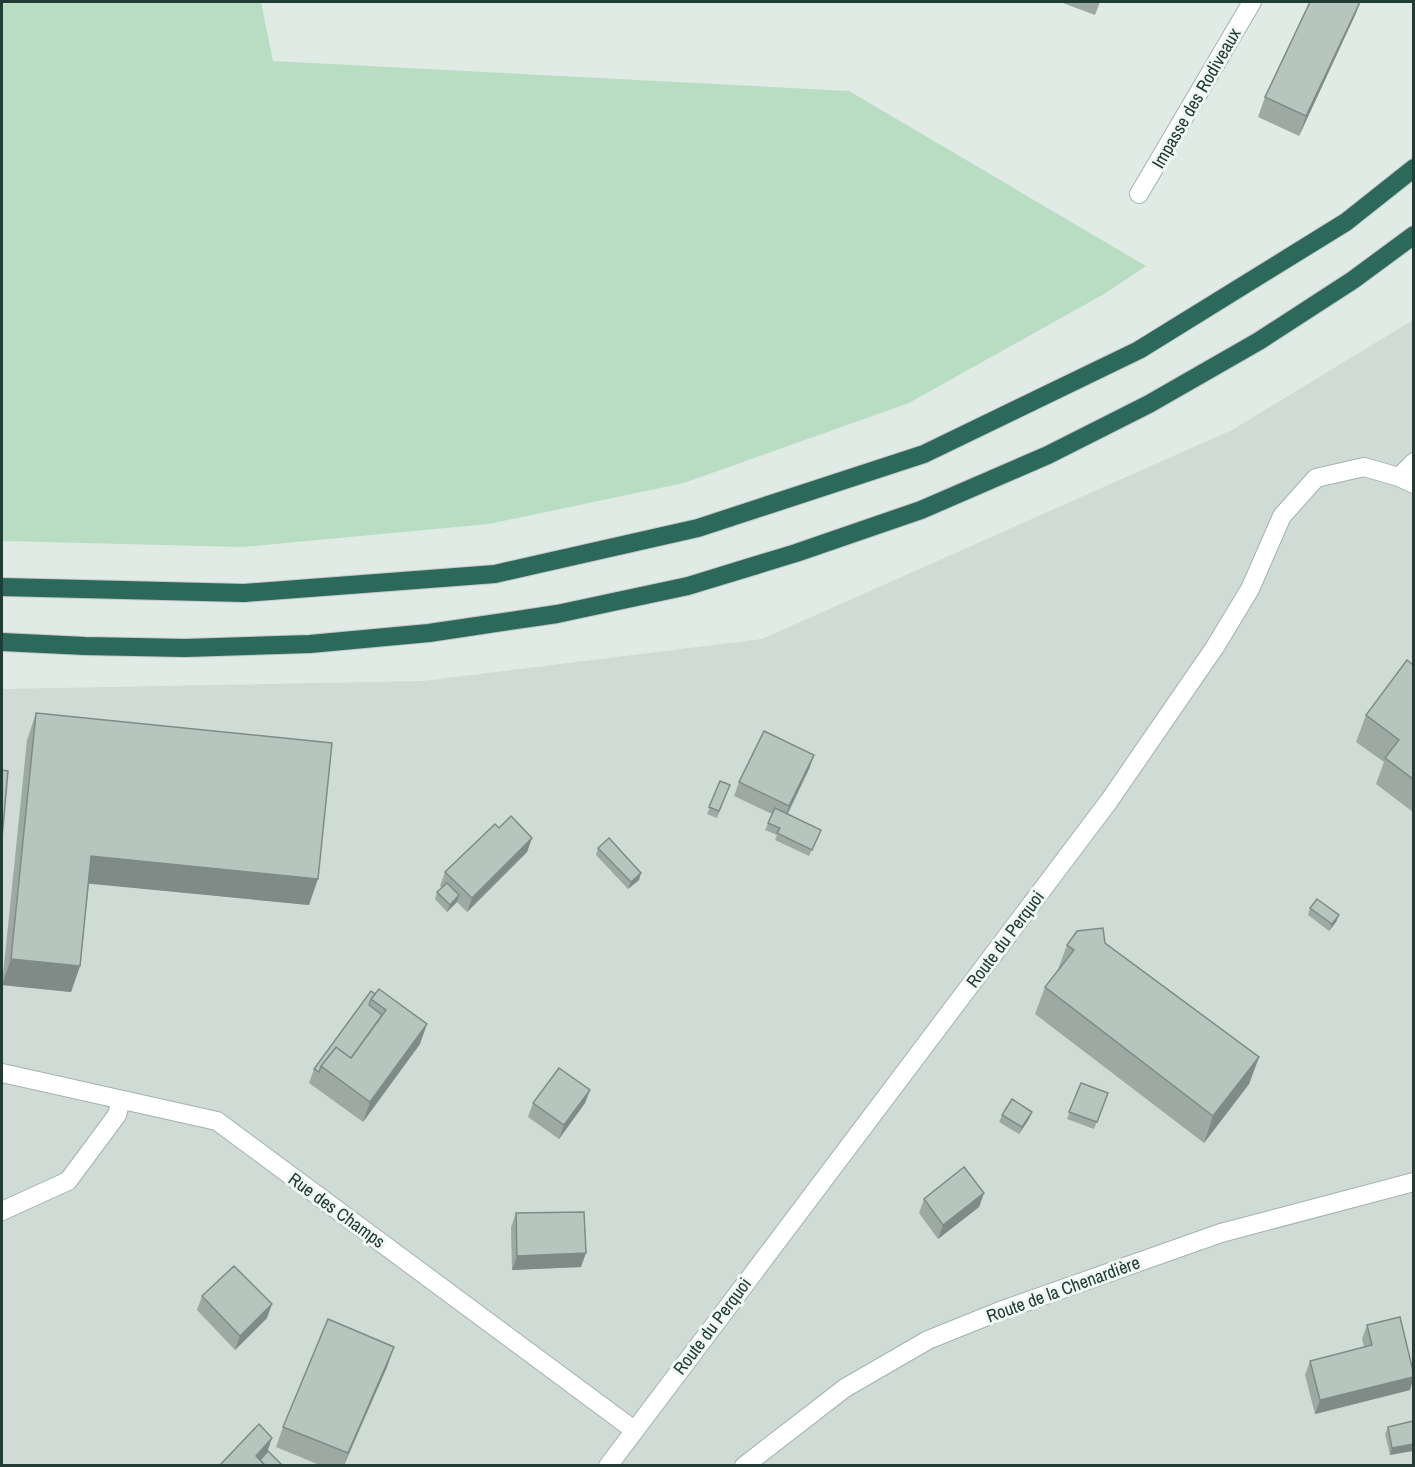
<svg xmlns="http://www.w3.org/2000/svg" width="1415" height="1467" font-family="'Archivo Narrow',sans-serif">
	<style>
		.built { fill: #cfdbd5 }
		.green { fill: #b9ddc2 }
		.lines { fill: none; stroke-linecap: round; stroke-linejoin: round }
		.minor-casing { stroke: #a3b3ad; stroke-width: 20 }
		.highway-casing { stroke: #c1c8c6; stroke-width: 20 }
		.minor { stroke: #fff; stroke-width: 18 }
		.highway { stroke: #2c695b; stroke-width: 18 }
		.wall { fill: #9daaa4 }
		.shaded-wall { fill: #7f8b86 }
		.building { fill: #b6c6bf; stroke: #7f8b86; stroke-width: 1.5 }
		.labels { text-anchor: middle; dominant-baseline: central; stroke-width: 6; stroke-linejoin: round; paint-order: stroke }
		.street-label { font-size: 18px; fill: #213c34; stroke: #f1f8f4 }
	</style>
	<rect width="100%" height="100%" fill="#e0ebe6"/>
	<!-- built -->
	<path class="built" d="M1413,320V1465L2,1466V689L423,681L762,639L1232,430Z"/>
	<!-- green -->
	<path class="green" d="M2,2H261L273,61L849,91L1146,266L1104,294L909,403L684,483L489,524L242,547L2,541Z"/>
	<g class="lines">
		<!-- minor casing -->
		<g class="minor-casing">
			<g id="minor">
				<path d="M1139,194L1252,2"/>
				<path d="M1399,477L1414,462"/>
				<path d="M2,1073L217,1121L634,1430"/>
				<path d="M2,1211L68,1181L117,1115L121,1100"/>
				<path d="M608,1466L1109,801L1215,647L1250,589L1282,516L1316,478L1364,467L1399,477L1414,484"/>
				<path d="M744,1466L845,1388L928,1340L1000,1311L1221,1233L1414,1182"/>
			</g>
		</g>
		<!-- highway casing -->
		<g class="highway-casing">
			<g id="highway">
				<path d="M2,587L244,593L495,574L698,528L924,454L1139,350L1346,222L1414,168"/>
				<path d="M2,642L85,646L185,648L310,644L429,633L557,614L688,586L796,553L921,510L1048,455L1149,404L1259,341L1353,280L1414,235"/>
			</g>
		</g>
		<!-- minor -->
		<use href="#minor" class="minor"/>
		<!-- highway -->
		<use href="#highway" class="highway"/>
	</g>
	<!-- wall -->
	<g class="wall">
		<path d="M1060,2H1100L1095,15Z"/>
		<path d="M1356,13L1299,136L1258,117L1265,97Z"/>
		<path d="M1413,665V812L1376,784L1384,762L1356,742L1366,715Z"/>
		<path d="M36,713L309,905L89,883L80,966L71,992L2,985L27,740Z"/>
		<path d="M814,755L809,769L788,814L821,830L809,856L775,840L777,835L765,830L772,814L734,796L739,782Z"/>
		<path d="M720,781L730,785L717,818L707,814Z"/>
		<path d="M499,828L532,838L527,852L467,912L457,902L447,912L435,899L437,892L442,888L440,886L445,872Z"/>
		<path d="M598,848L639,880L628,889L596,855Z"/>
		<path d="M1310,908L1339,915L1336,922L1329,931L1308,915Z"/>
		<path d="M1105,943L1259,1057L1249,1084L1204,1143L1035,1014L1045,987L1057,972L1067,945Z"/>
		<path d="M371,991L420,1044L363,1122L309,1083L314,1069Z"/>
		<path d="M1081,1083L1108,1093L1094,1129L1067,1119Z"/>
		<path d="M590,1090L585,1103L559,1139L528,1117L533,1103Z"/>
		<path d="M1032,1112L1029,1119L1019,1134L999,1122L1002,1115Z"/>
		<path d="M984,1193L979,1207L938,1239L919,1213L924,1199Z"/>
		<path d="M516,1213L581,1267L512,1270L511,1227Z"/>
		<path d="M202,1296L267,1318L235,1350L197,1310Z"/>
		<path d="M1367,1325L1410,1390L1315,1414L1305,1375L1310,1361L1364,1347L1362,1339Z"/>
		<path d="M394,1347L387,1367L344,1466H322L276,1447L283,1427Z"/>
		<path d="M1413,1421L1390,1455L1385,1434L1388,1427Z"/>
	</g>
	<!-- shaded-wall -->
	<g class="shaded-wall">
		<path d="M1360,2L1356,13L1299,136L1306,116Z"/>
		<path d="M814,755L809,769L784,820L789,806Z"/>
		<path d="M532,838L527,852L467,912L472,898Z"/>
		<path d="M91,856L318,879L309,905L82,883Z"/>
		<path d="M641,873L639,880L628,889L631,882Z"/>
		<path d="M459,895L457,902L447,912L450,905Z"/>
		<path d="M1339,915L1336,922L1329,931L1332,924Z"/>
		<path d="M11,959L80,966L71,992L2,985Z"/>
		<path d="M427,1024L420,1044L363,1122L370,1102Z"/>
		<path d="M1259,1057L1249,1084L1204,1143L1213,1116Z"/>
		<path d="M590,1090L585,1103L559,1139L564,1125Z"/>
		<path d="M1032,1112L1029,1119L1019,1134L1022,1127Z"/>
		<path d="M984,1193L979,1207L938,1239L943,1225Z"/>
		<path d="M586,1253L581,1267L512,1270L517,1256Z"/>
		<path d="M272,1304L267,1318L235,1350L240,1336Z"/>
		<path d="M394,1347L387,1367L343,1466L348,1453Z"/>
		<path d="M1413,1377V1380L1410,1390L1315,1414L1320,1400Z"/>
		<path d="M272,1438L263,1465L256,1456Z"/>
		<path d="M1413,1444V1451L1390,1455L1392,1448Z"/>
	</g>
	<!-- building -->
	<g class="building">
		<path d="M1310,2H1360L1306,116L1265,97Z"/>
		<path d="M1407,660L1413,665V779L1385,758L1399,740L1366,715Z"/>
		<path d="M36,713L332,743L318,879L91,856L80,966L11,959Z"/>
		<path d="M764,731L814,755L789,806L739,782Z"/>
		<path d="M2,770L8,771L2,838Z"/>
		<path d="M720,781L730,785L719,811L709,807Z"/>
		<path d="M775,808L821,830L812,850L777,833L780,828L768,823Z"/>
		<path d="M511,816L532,838L472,898L445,872L495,824L499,828Z"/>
		<path d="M609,838L641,873L631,882L598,848Z"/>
		<path d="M447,883L459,895L450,905L437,892Z"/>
		<path d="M1317,899L1339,915L1332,924L1310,908Z"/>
		<path d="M1103,928L1105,943L1259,1057L1213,1116L1045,987L1074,950L1067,945L1077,931Z"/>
		<path d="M379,989L427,1024L370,1102L321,1066L336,1047L351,1058L386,1010L371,999Z"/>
		<path d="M371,991L375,994L371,999L369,1005L382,1015L351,1058L336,1047L321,1066L319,1072L314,1069Z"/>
		<path d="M559,1068L590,1090L564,1125L533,1103Z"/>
		<path d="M1081,1083L1108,1093L1097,1122L1069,1112Z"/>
		<path d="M1012,1099L1032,1112L1022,1127L1002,1115Z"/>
		<path d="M964,1167L984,1193L943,1225L924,1199Z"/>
		<path d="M584,1212L586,1253L517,1256L516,1213Z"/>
		<path d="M234,1266L272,1304L240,1336L202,1296Z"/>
		<path d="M1400,1317L1413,1371V1377L1320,1400L1310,1361L1372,1345L1367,1325Z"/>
		<path d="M328,1319L394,1347L348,1453L283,1427Z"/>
		<path d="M1413,1421V1444L1392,1448L1388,1427Z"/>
		<path d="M259,1424L272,1438L256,1456L266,1466H219Z"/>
		<path d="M268,1451L283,1466H266L260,1460Z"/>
	</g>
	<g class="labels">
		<!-- street labels -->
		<g class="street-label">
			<text transform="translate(1196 98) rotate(-60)">Impasse des Rodiveaux</text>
			<text transform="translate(1005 939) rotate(-53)">Route du Perquoi</text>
			<text transform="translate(337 1210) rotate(36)">Rue des Champs</text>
			<text transform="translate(1063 1289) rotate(-20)">Route de la Chenardière</text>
			<text transform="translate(712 1326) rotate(-53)">Route du Perquoi</text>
		</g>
	</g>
	<!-- border -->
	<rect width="1415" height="1467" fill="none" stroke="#213c34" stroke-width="6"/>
</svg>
